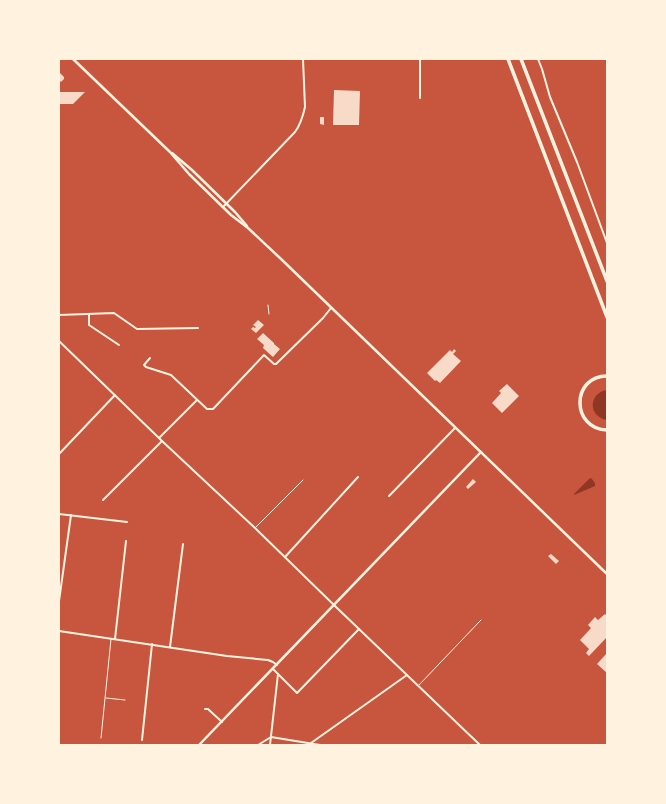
<svg xmlns="http://www.w3.org/2000/svg" width="666" height="804" font-family="Manrope,sans-serif">
	<style>
		.water { fill: #8f3625 }
		.building { fill: #f7dbc8 }
		.lines { fill: none; stroke-linecap: round; stroke-linejoin: round }
		.service { stroke: #fff3e0; stroke-width: 1 }
		.minor { stroke: #fff3e0; stroke-width: 2 }
		.tertiary { stroke: #fff3e0; stroke-width: 2.5 }
		.primary { stroke: #fff3e0; stroke-width: 3.5 }
	</style>
	<rect width="100%" height="100%" fill="#c8553d"/>
	<!-- water -->
	<g class="water">
		<path d="M607,390V420C588,417 588,393 607,390Z"/>
		<path d="M591,478L595,483V486L574,495V494L589,479Z"/>
	</g>
	<!-- building -->
	<g class="building">
		<path d="M59,72L64,77V79L61,82L59,80Z"/>
		<path d="M334,90L360,91L359,125H333Z"/>
		<path d="M59,92H85L73,104H59Z"/>
		<path d="M320,117H324V125L320,124Z"/>
		<path d="M258,320L264,325L256,333L251,329L253,327L255,328L256,327L253,325Z"/>
		<path d="M263,333L274,343V344L280,349L273,357L263,348L264,345L257,339Z"/>
		<path d="M454,349L456,351L453,354L461,361L440,383L436,380L435,381L427,373L450,350L452,352Z"/>
		<path d="M507,384L519,396L502,413L492,403L501,393L499,391Z"/>
		<path d="M473,479L476,482L468,489L466,487Z"/>
		<path d="M551,554L559,561L556,564L548,556Z"/>
		<path d="M605,614L607,616V637L589,656L586,653L589,649L580,640L591,628L588,625L595,617L598,620Z"/>
		<path d="M607,653V673L597,664Z"/>
	</g>
	<g class="lines">
		<!-- service -->
		<g class="service">
			<path d="M268,305L269,314"/>
			<path d="M255,528L303,480"/>
			<path d="M419,685L481,620"/>
			<path d="M106,698L125,700"/>
			<path d="M101,738L111,639"/>
		</g>
		<!-- minor -->
		<g class="minor">
			<path d="M538,59L542,69L550,97L577,162L607,243"/>
			<path d="M420,98V59"/>
			<path d="M223,207L295,132C301,124 303,116 305,107L303,59"/>
			<path d="M89,314V325L119,345"/>
			<path d="M59,315L114,313L137,329L198,328"/>
			<path d="M59,341L162,441L255,528L336,607L480,745"/>
			<path d="M150,358L144,365L146,367L171,375L207,409H213L264,355L274,364H276L323,318L331,308"/>
			<path d="M159,438L197,400"/>
			<path d="M59,454L115,395"/>
			<path d="M389,496L455,428"/>
			<path d="M103,500L162,441"/>
			<path d="M59,514L127,522"/>
			<path d="M285,557L358,477"/>
			<path d="M59,601L71,515"/>
			<path d="M59,631L227,656L268,660L273,662L277,665"/>
			<path d="M115,639L126,541"/>
			<path d="M170,647L183,544"/>
			<path d="M273,669L297,693L359,629"/>
			<path d="M205,709H208L222,722"/>
			<path d="M142,740L152,644"/>
			<path d="M311,743L407,675"/>
			<path d="M258,745L271,737L320,745"/>
			<path d="M270,745L278,674"/>
		</g>
		<!-- tertiary -->
		<g class="tertiary">
			<path d="M73,59L170,152L189,174L231,215L248,228L280,258L607,574"/>
			<path d="M172,153L192,170L235,212L247,226"/>
			<path d="M199,745L481,452"/>
		</g>
		<!-- primary -->
		<g class="primary">
			<path d="M508,59L607,317"/>
			<path d="M521,59L607,281"/>
			<path d="M607,376C571,376 571,429 607,430"/>
		</g>
	</g>
	<!-- border -->
	<rect width="666" height="804" fill="none" stroke="#fff3e0" stroke-width="120"/>
</svg>
